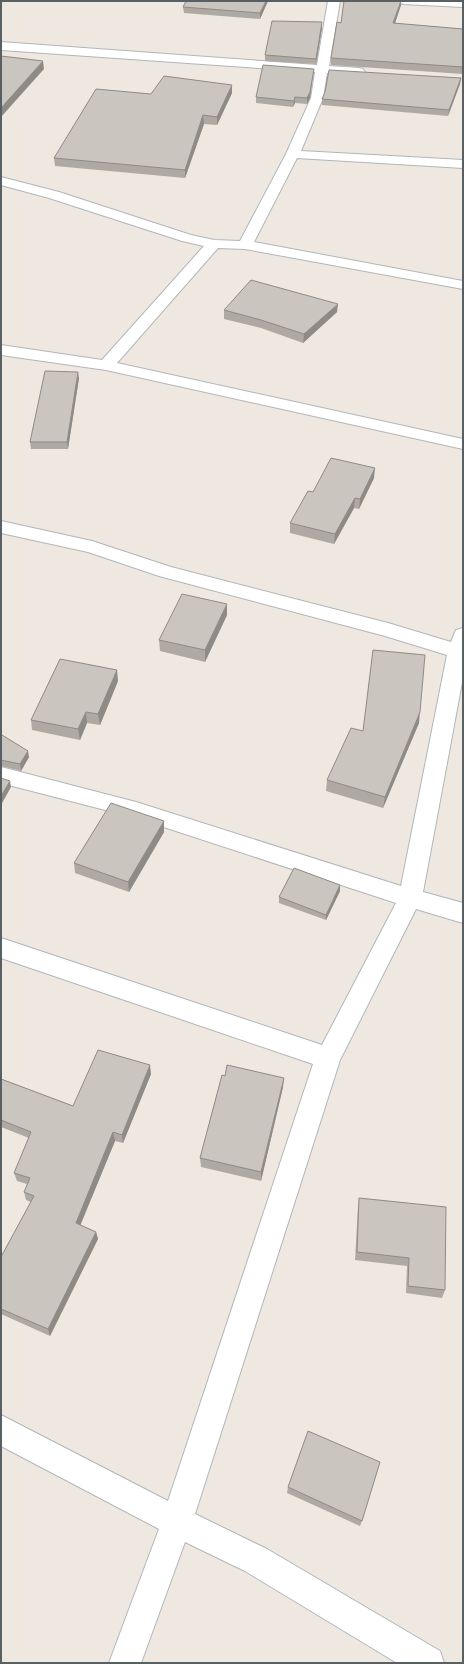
<svg xmlns="http://www.w3.org/2000/svg" width="464" height="1664" font-family="'Sofia Sans Condensed',sans-serif">
	<style>
		.lines { fill: none; stroke-linecap: round; stroke-linejoin: round }
		.street-casing { stroke: #b1b6ba; stroke-width: 2 }
		.street { fill: #fff; fill-rule: evenodd }
		.wall { fill: #afa9a4 }
		.shaded-wall { fill: #8e8a86 }
		.building { fill: #cbc5bf; stroke: #8e8a86 }
	</style>
	<rect width="100%" height="100%" fill="#eee8e0"/>
	<g class="lines">
		<!-- street casing -->
		<g class="street-casing">
			<g id="street">
				<path d="M328,1H340L329,66L359,68L363,69L365,72L363,75L359,76L327,73L323,98L301,151L463,160V168L297,158L254,242L463,281V289L245,249L218,248L117,363L463,439V449L106,370L1,355V345L102,360L204,246L182,241L49,198L1,185V177L59,192L191,235L214,240L240,241L286,154L311,98L315,72L1,50V42L317,65Z"/>
				<path d="M397,1H463V7L403,4Z"/>
				<path d="M1,521L92,541L171,567L388,623L451,642L456,630L463,628V677L423,892L463,903V923L416,909L340,1060L195,1514L267,1549L440,1651L444,1663H397L245,1571L185,1542L141,1663H109L159,1529L1,1446V1415L168,1501L313,1064L1,958V938L322,1045L396,903L136,818L1,783V767L136,802L401,886L447,655L385,636L159,576L88,552L1,533Z"/>
			</g>
		</g>
		<!-- street -->
		<use href="#street" class="street"/>
	</g>
	<!-- wall -->
	<g class="wall">
		<path d="M268,1L260,19L184,13L183,7Z"/>
		<path d="M344,1H401V5L395,23L463,29V74L331,65V58L341,23Z"/>
		<path d="M322,28L316,64L265,61V55Z"/>
		<path d="M314,69L313,74L310,98L307,104L295,103L293,107L256,103V97Z"/>
		<path d="M461,78L460,84L448,116L322,105V99Z"/>
		<path d="M232,93L217,125L204,124L185,178L55,166L54,158L151,94Z"/>
		<path d="M224,310L337,312L303,343L261,328L224,319Z"/>
		<path d="M79,378L68,449H31L30,442Z"/>
		<path d="M374,478L359,509L354,508L334,544L290,533V523L313,492Z"/>
		<path d="M227,615L205,662L160,651L159,640Z"/>
		<path d="M118,681L100,725L87,723L80,740L32,730L31,720Z"/>
		<path d="M419,723L383,808L326,791L327,780L363,731Z"/>
		<path d="M1,737L29,757L21,771L1,766Z"/>
		<path d="M164,821V832L129,892L75,873L74,863Z"/>
		<path d="M340,885V891L326,920L279,903V897Z"/>
		<path d="M151,1074L123,1143L115,1141L80,1225L96,1232L98,1239L50,1336L1,1314V1257L31,1202L26,1200L24,1192L27,1184L17,1181L14,1173L29,1138L1,1127V1079L73,1106Z"/>
		<path d="M225,1076L283,1087L261,1181L201,1167L200,1158Z"/>
		<path d="M359,1198L445,1290L442,1298L406,1293L407,1266L355,1260L358,1206Z"/>
		<path d="M288,1487L362,1521L360,1526L287,1493Z"/>
	</g>
	<!-- shaded-wall -->
	<g class="shaded-wall">
		<path d="M266,1H268L260,19V13Z"/>
		<path d="M401,1V5L393,29V23Z"/>
		<path d="M322,22V28L316,64V59Z"/>
		<path d="M43,61L44,69L1,117V108Z"/>
		<path d="M314,69L313,74L310,98L307,104V98Z"/>
		<path d="M461,78L460,84L448,116L449,110Z"/>
		<path d="M232,85V93L217,125V117Z"/>
		<path d="M295,97V103L293,107L294,101Z"/>
		<path d="M203,115L204,124L185,178V170Z"/>
		<path d="M338,304L337,312L303,343L304,334Z"/>
		<path d="M78,372L79,378L68,449L67,442Z"/>
		<path d="M375,468L374,478L359,509L360,499Z"/>
		<path d="M355,498L354,508L334,544L335,534Z"/>
		<path d="M227,604V615L205,662V650Z"/>
		<path d="M117,670L118,681L100,725L98,714Z"/>
		<path d="M86,712L87,723L80,740L78,729Z"/>
		<path d="M420,712L419,723L383,808L385,797Z"/>
		<path d="M28,751L29,757L21,771L20,764Z"/>
		<path d="M10,781L11,787L1,805V796Z"/>
		<path d="M164,821V832L129,892L128,882Z"/>
		<path d="M340,885V891L326,920V915Z"/>
		<path d="M150,1065L151,1074L123,1143L122,1135Z"/>
		<path d="M284,1078L283,1087L261,1181V1172Z"/>
		<path d="M113,1132L115,1141L78,1231L76,1223Z"/>
		<path d="M96,1232L98,1239L50,1336L48,1329Z"/>
	</g>
	<!-- building -->
	<g class="building">
		<path d="M186,1H266L260,13L183,7Z"/>
		<path d="M344,1H401L393,23L463,29V67L331,58L337,22L341,23Z"/>
		<path d="M272,21L322,22L316,59L265,55Z"/>
		<path d="M1,56L43,61L1,108Z"/>
		<path d="M263,65L314,69L310,92L307,98L295,97L294,101L256,97Z"/>
		<path d="M329,70L461,78L449,110L322,99L325,92Z"/>
		<path d="M164,76L232,85L217,117L203,115L185,170L54,158L96,89L151,94Z"/>
		<path d="M251,280L338,304L304,334L261,320L224,310Z"/>
		<path d="M45,371L78,372L67,442H30Z"/>
		<path d="M331,458L375,468L360,499L355,498L335,534L290,523L308,491L313,492Z"/>
		<path d="M182,594L227,604L205,650L159,640Z"/>
		<path d="M373,650L425,655L420,712L385,797L327,780L351,728L363,731Z"/>
		<path d="M60,659L117,670L98,714L86,712L78,729L31,720Z"/>
		<path d="M2,735L28,751L20,764L1,760V737Z"/>
		<path d="M1,778L10,781L1,796Z"/>
		<path d="M111,803L164,821L128,882L74,863Z"/>
		<path d="M294,868L340,885L326,915L279,897Z"/>
		<path d="M98,1050L150,1065L122,1135L113,1132L76,1223L96,1232L48,1329L1,1309V1257L34,1196L24,1192L30,1178L14,1173L31,1132L1,1120V1079L73,1106Z"/>
		<path d="M227,1065L284,1078L261,1172L200,1158L222,1075L225,1076Z"/>
		<path d="M359,1198L446,1207L445,1290L408,1286L409,1258L357,1252Z"/>
		<path d="M308,1431L380,1462L362,1521L288,1487Z"/>
	</g>
	<!-- border -->
	<rect width="464" height="1664" fill="none" stroke="#596063" stroke-width="4"/>
</svg>
